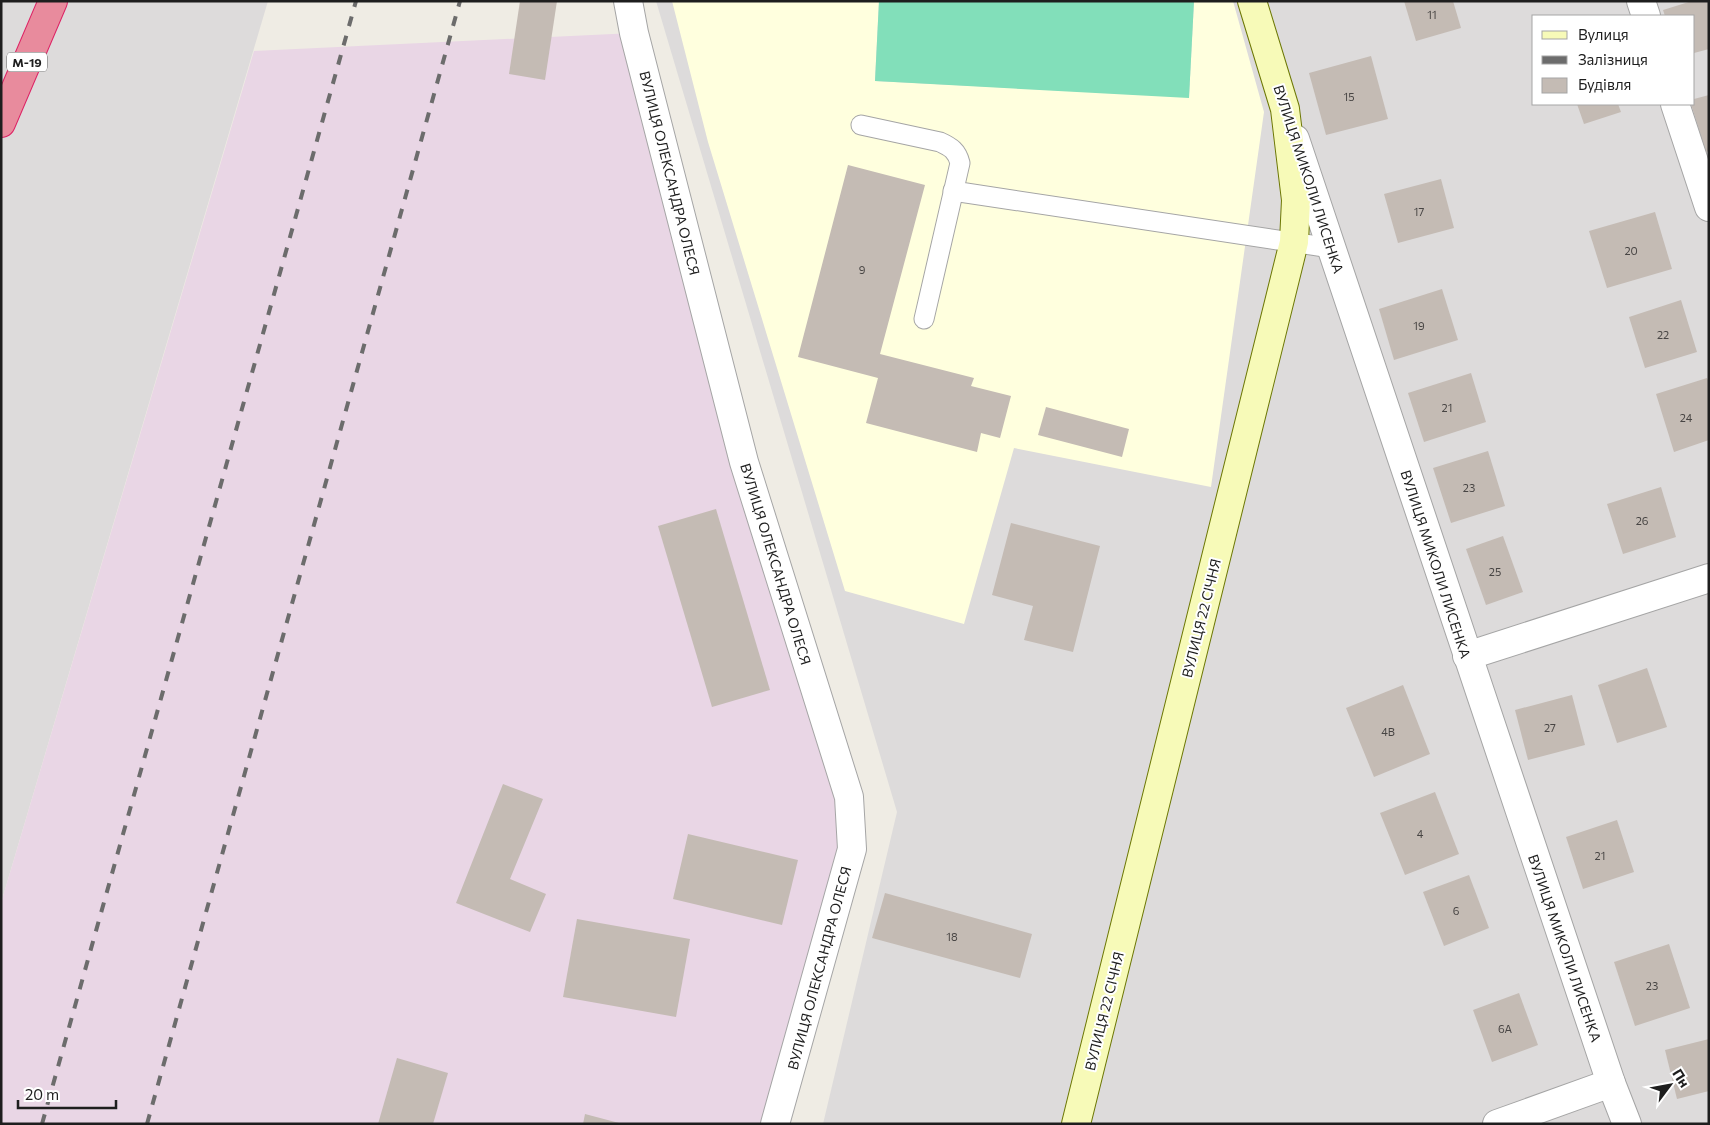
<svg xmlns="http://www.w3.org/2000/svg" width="1710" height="1125" font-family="Commissioner,sans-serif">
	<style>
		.residential { fill: #dddbdb; fill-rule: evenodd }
		.industrial { fill: #e9d6e5 }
		.education { fill: #ffffde }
		.pitch { fill: #82dfba }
		.building { fill: #c4bbb4 }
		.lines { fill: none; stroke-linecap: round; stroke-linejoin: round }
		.lane-casing { stroke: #a5a5a5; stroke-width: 21 }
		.street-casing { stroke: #a5a5a5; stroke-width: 30 }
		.secondary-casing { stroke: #6c7704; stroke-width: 30 }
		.highway-casing { stroke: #dd2264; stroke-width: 30 }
		.lane { stroke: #fff; stroke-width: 19 }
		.street { stroke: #fff; stroke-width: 28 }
		.secondary { stroke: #f7fab8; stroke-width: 28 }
		.highway { stroke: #e88b9d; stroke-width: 28 }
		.rail { stroke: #6c6c6c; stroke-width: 4; stroke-dasharray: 10 10; stroke-linecap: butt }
		.labels { text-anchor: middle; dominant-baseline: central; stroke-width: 4; stroke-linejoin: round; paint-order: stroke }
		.number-label { font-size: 11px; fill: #484544 }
		.shield { fill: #fff; stroke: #626262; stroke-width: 1 }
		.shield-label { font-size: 12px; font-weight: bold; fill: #1e1e1e }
		.street-label { font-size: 14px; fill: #1e1e1e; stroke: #fff }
	</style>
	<rect width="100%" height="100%" fill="#efece4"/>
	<!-- residential -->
	<g class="residential">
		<path d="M1,1H268L1,903Z"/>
		<path d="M656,1H1709V1124H823L897,812ZM1534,16H1694V104H1534Z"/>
	</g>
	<!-- industrial -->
	<path class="industrial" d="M634,33L852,849L775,1124H1V903L254,51Z"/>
	<!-- education -->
	<path class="education" d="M672,1H879L875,81L1189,97L1194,1H1233L1264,112L1211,487L1014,448L964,624L845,591L708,142Z"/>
	<!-- pitch -->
	<path class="pitch" d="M879,1H1194L1189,98L875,81Z"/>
	<!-- building -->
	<g class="building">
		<path d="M520,1H557L545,80L509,74Z"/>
		<path d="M1404,1H1453L1461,28L1416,41Z"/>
		<path d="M1692,1H1709V49L1694,53V16H1665L1663,10Z"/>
		<path d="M1371,56L1388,119L1326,135L1309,73Z"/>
		<path d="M1709,95V151L1706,152L1691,104H1694V99Z"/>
		<path d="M1577,104H1618L1621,112L1584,124Z"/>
		<path d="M848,165L925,185L880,354L974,378L971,386L1011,396L1000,438L981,433L977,452L866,423L878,378L798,357Z"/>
		<path d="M1441,179L1454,228L1398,243L1384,194Z"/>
		<path d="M1655,212L1672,269L1607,288L1589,231Z"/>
		<path d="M1442,289L1458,340L1394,360L1379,309Z"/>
		<path d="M1681,300L1697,352L1645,368L1629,317Z"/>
		<path d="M1471,373L1486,422L1424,442L1408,393Z"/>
		<path d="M1707,378L1709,382V440L1674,452L1656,394Z"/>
		<path d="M1046,407L1129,429L1122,457L1038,435Z"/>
		<path d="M1488,451L1505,506L1451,523L1433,468Z"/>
		<path d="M1661,487L1676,537L1623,554L1607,504Z"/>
		<path d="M716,509L770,690L712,707L658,526Z"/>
		<path d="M1011,523L1100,546L1073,652L1024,640L1033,606L992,595Z"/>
		<path d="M1503,536L1523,592L1486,605L1466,549Z"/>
		<path d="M1647,668L1667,727L1617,743L1598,685Z"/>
		<path d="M1403,685L1430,754L1374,777L1346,708Z"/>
		<path d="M1572,695L1585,745L1528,760L1515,710Z"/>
		<path d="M503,784L543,799L510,879L546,894L530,932L456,903Z"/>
		<path d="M1435,792L1459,854L1405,875L1380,813Z"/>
		<path d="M1617,820L1634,872L1583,889L1566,837Z"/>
		<path d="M688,834L798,860L782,925L673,899Z"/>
		<path d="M1469,875L1489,928L1444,946L1423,892Z"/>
		<path d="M885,893L1032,934L1020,978L872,938Z"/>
		<path d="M577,919L690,939L676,1017L563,997Z"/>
		<path d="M1669,944L1690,1008L1635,1026L1614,962Z"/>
		<path d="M1519,993L1538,1045L1492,1062L1473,1010Z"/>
		<path d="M1709,1039V1091L1677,1099L1665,1050Z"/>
		<path d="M397,1058L448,1073L433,1124H378Z"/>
		<path d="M585,1114L619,1123V1124H583Z"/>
	</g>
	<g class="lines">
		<!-- lane casing -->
		<g class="lane-casing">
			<g id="lane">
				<path d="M861,125L940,142C951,147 957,151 960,163L924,319"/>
				<path d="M953,191L1331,248"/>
			</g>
		</g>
		<!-- street casing -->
		<g class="street-casing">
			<g id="street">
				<path d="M628,1L634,33L744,462L849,797L852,849L775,1124"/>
				<path d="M1641,1L1646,16"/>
				<path d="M1675,104L1709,207"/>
				<path d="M1295,139L1611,1083L1627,1124"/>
				<path d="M1467,656L1709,578"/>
				<path d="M1497,1124L1611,1083"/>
			</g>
		</g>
		<!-- secondary casing -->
		<g class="secondary-casing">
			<path id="secondary" d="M1076,1124L1294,242L1296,200L1285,109L1252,1"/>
		</g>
		<!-- highway casing -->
		<g class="highway-casing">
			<path id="highway" d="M1,123L53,1"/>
		</g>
		<!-- lane -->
		<use href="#lane" class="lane"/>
		<!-- street -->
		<use href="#street" class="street"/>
		<!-- secondary -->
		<use href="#secondary" class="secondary"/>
		<!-- highway -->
		<use href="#highway" class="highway"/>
		<!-- rail -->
		<g class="rail">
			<path d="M42,1124L356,1"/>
			<path d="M147,1124L460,1"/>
		</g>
	</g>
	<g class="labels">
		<!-- number labels -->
		<g class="number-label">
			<text x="1432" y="14">11</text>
			<text x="1349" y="96">15</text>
			<text x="1419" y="211">17</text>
			<text x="1631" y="250">20</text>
			<text x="862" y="269">9</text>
			<text x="1419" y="325">19</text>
			<text x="1663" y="334">22</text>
			<text x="1447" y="407">21</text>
			<text x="1686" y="417">24</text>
			<text x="1469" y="487">23</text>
			<text x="1642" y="520">26</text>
			<text x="1495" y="571">25</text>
			<text x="1550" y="727">27</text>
			<text x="1388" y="731">4В</text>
			<text x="1420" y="833">4</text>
			<text x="1600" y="855">21</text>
			<text x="1456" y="910">6</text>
			<text x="952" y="936">18</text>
			<text x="1652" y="985">23</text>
			<text x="1505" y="1028">6А</text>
		</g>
		<!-- shield labels -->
		<rect class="shield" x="7" y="52.5" width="40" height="19" rx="4"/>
		<g class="shield-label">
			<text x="27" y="62">М-19</text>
		</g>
		<!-- street labels -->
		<g class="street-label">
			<text transform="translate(670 173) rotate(76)">ВУЛИЦЯ ОЛЕКСАНДРА ОЛЕСЯ</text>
			<text transform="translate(1309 179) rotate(72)">ВУЛИЦЯ МИКОЛИ ЛИСЕНКА</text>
			<text transform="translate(776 564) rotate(73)">ВУЛИЦЯ ОЛЕКСАНДРА ОЛЕСЯ</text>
			<text transform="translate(1436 564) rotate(72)">ВУЛИЦЯ МИКОЛИ ЛИСЕНКА</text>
			<text transform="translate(1201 618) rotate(-76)">ВУЛИЦЯ 22 СІЧНЯ</text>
			<text transform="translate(1565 948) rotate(71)">ВУЛИЦЯ МИКОЛИ ЛИСЕНКА</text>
			<text transform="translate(819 968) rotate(-75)">ВУЛИЦЯ ОЛЕКСАНДРА ОЛЕСЯ</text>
			<text transform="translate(1104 1011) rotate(-76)">ВУЛИЦЯ 22 СІЧНЯ</text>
		</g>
	</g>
	<!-- border -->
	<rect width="1710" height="1125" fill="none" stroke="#1e1e1e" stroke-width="5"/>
	<!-- legend -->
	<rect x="1532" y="15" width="162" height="90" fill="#ffffff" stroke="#a5a5a5"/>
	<rect x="1542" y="31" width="25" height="8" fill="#f7fab8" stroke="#a5a5a5"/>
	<text x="1578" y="40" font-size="15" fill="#1e1e1e">Вулиця</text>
	<rect x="1542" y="56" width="25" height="8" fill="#6c6c6c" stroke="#a5a5a5"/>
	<text x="1578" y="65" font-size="15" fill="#1e1e1e">Залізниця</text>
	<rect x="1542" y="78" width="25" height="15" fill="#c4bbb4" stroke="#a5a5a5"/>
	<text x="1578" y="90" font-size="15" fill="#1e1e1e">Будівля</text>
	<!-- north arrow -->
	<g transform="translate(1670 1085) rotate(58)" stroke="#ffffff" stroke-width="4" paint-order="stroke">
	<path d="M0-4L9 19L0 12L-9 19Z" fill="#1e1e1e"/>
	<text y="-8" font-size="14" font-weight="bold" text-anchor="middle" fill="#1e1e1e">Пн</text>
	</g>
	<!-- scale -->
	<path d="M18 1100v8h98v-8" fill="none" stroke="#1e1e1e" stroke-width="2.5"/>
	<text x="25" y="1100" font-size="15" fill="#1e1e1e" stroke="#ffffff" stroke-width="4" paint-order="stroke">20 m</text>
</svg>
